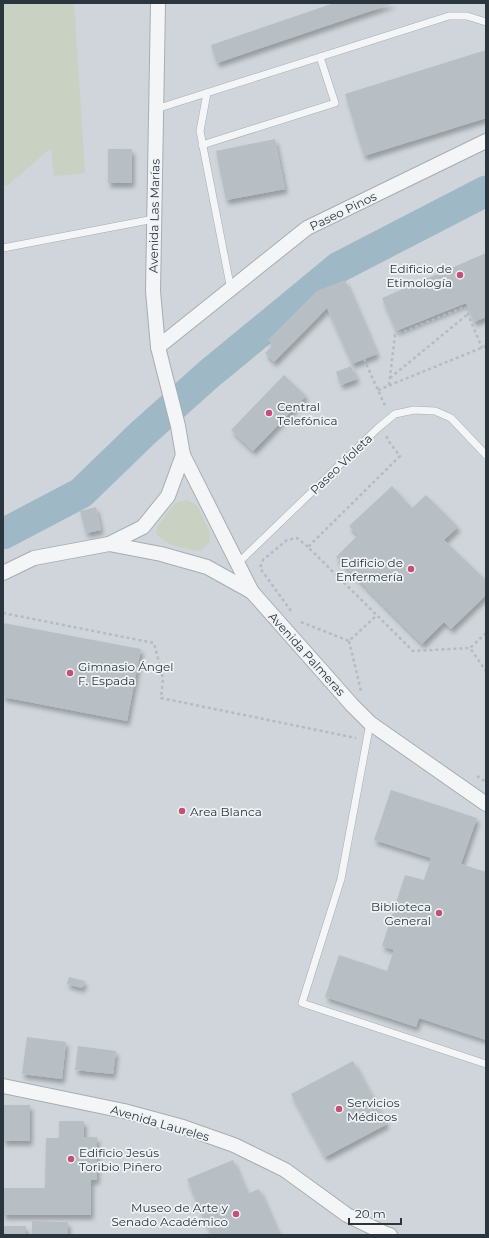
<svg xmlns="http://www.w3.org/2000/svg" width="489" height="1238" font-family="Montserrat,sans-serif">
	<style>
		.built { fill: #cfd5da }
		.green { fill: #c9d1c2 }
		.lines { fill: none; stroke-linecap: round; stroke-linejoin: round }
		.river { stroke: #9fb8c5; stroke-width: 31 }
		.building { fill: #b8bfc4; filter: url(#shadow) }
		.service-casing { stroke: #a7adb2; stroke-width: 8 }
		.minor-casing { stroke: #a7adb2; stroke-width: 16 }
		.path { stroke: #b7bbc0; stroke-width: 2.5; stroke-dasharray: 3 3; stroke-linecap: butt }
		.service { stroke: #f3f5f7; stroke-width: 7 }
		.minor { stroke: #f3f5f7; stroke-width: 14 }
		.poi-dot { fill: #c25077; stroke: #f0f3f6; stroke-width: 1.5 }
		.labels { text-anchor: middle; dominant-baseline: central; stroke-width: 3.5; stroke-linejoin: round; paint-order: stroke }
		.street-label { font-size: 12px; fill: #2b353e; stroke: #f0f3f6 }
		.poi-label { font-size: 12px; fill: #2b353e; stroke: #f0f3f6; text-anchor: start }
	</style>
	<defs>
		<filter id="shadow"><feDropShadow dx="2.5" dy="4.5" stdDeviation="2" flood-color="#0004"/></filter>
	</defs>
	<rect width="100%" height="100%" fill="#e1e5e8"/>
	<!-- built -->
	<rect class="built" x="3" y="3" width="483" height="1232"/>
	<!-- green -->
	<g class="green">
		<path d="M3,3H74L85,173L54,176L51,148L8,185L3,186Z"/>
		<path d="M187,500L197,505L210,533L209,543L201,551C186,549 165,546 156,533L158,526L175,503Z"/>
	</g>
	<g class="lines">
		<!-- river -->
		<path class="river" d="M3,534L81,493L143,433L209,374L339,267L486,191"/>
	</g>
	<!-- building -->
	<g class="building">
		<path d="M334,3H394L217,63L211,45Z"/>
		<path d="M486,50V118L364,156L345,94Z"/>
		<path d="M275,139L285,189L226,200L216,151Z"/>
		<rect x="108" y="149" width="24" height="34"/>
		<path d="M486,253V317L474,322L466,303L396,331L382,298Z"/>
		<path d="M345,280L377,354L352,364L327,308L274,362L265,353L273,345L268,340L317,291Z"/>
		<path d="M351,366L357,379L341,385L336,372Z"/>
		<path d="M284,375L306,396L253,451L231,430Z"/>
		<path d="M392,486L412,508L426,495L458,527L444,540L486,580V595L451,629L444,622L422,644L336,557L358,535L349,526Z"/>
		<path d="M96,507L101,530L86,533L80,511Z"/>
		<path d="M3,623L141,649L127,721L3,697Z"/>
		<path d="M391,790L477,818L461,864L486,872V1040L419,1018L416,1027L325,997L339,955L387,971L394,950L382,946L405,875L424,880L431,858L374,840Z"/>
		<path d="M69,977L85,981L82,988L67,984Z"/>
		<path d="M27,1037L66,1042L62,1079L22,1074Z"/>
		<path d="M78,1046L116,1051L113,1074L75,1070Z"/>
		<path d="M353,1061L387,1124L325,1157L291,1094Z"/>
		<rect x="3" y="1105" width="27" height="36"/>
		<path d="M59,1121H84V1137H97V1180H91V1215H3V1188H45L46,1138H59Z"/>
		<path d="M233,1160L247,1194L259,1189L279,1235H211L187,1179Z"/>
		<path d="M32,1221L68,1222V1235H32Z"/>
		<path d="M3,1226H26V1235L3,1234Z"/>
	</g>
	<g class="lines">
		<!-- service casing -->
		<g class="service-casing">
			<g id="service">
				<path d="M207,93L200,131L231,290"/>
				<path d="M156,109L449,16H467L486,22"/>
				<path d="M202,145L335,103L320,57"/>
				<path d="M3,248L154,219"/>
				<path d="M237,564L378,428L395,414L414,410L435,411L451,418L486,455"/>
				<path d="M370,723L341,879L302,1003L486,1064"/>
			</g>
		</g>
		<!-- minor casing -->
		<g class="minor-casing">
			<g id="minor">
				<path d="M158,3L153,291L158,347L178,426L183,455L252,592"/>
				<path d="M158,347L307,228L486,141"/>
				<path d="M109,544L143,527L168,496L183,455"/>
				<path d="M3,573L34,558L109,544L161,554L207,567L252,592L352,705L370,723L486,804"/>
				<path d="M3,1086L124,1111L183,1127L234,1145L285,1170L347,1215L386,1234L390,1235"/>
			</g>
		</g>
		<!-- path -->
		<g class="path">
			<path d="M364,359L386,408"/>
			<path d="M390,378L468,314"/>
			<path d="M389,385L395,335L465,307L482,348"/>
			<path d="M378,390L486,346"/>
			<path d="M387,436V439L400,456L308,547L413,651L470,648"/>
			<path d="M291,611L260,568L263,560L287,540L297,538L308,547"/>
			<path d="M3,613L154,643L163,678L161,698L356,738"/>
			<path d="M301,622L349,641L377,615"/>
			<path d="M486,633L470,648L486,671"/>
			<path d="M349,641L361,691"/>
			<path d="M477,776L486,782"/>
		</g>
		<!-- service -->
		<use href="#service" class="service"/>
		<!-- minor -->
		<use href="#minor" class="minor"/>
	</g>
	<!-- markers -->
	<g class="poi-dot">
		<circle cx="460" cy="275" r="4"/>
		<circle cx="269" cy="413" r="4"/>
		<circle cx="411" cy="569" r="4"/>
		<circle cx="70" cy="673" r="4"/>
		<circle cx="182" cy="811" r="4"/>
		<circle cx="439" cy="913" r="4"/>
		<circle cx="339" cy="1109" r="4"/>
		<circle cx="71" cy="1159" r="4"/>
		<circle cx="236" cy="1214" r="4"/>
	</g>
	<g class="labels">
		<!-- street labels -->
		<g class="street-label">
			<text transform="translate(343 211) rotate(-26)">Paseo Pinos</text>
			<text transform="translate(154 216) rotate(-89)">Avenida Las Marías</text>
			<text transform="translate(341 464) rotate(-44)">Paseo Violeta</text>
			<text transform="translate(307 654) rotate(48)">Avenida Palmeras</text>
			<text transform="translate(160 1123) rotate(16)">Avenida Laureles</text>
		</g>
		<!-- poi labels -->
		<g class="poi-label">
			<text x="452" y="268" text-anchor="end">Edificio de<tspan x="452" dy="14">Etimología</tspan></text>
			<text x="277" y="406">Central<tspan x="277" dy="14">Telefónica</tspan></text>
			<text x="403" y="562" text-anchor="end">Edificio de<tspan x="403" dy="14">Enfermería</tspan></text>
			<text x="78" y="666">Gimnasio Ángel<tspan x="78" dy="14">F. Espada</tspan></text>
			<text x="190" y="811">Area Blanca</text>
			<text x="431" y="906" text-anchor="end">Biblioteca<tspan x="431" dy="14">General</tspan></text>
			<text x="347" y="1102">Servicios<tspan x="347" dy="14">Médicos</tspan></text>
			<text x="79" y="1152">Edificio Jesús<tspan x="79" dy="14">Toribio Piñero</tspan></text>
			<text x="228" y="1207" text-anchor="end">Museo de Arte y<tspan x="228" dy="14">Senado Académico</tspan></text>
		</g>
	</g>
	<!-- border -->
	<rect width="489" height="1238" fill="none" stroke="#2b353e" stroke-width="8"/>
	<!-- scale -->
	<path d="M349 1218v6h52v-6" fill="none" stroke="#2b353e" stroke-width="2"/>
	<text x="355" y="1218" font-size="12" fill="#2b353e" stroke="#f0f3f6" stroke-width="3" paint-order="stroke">20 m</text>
</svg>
